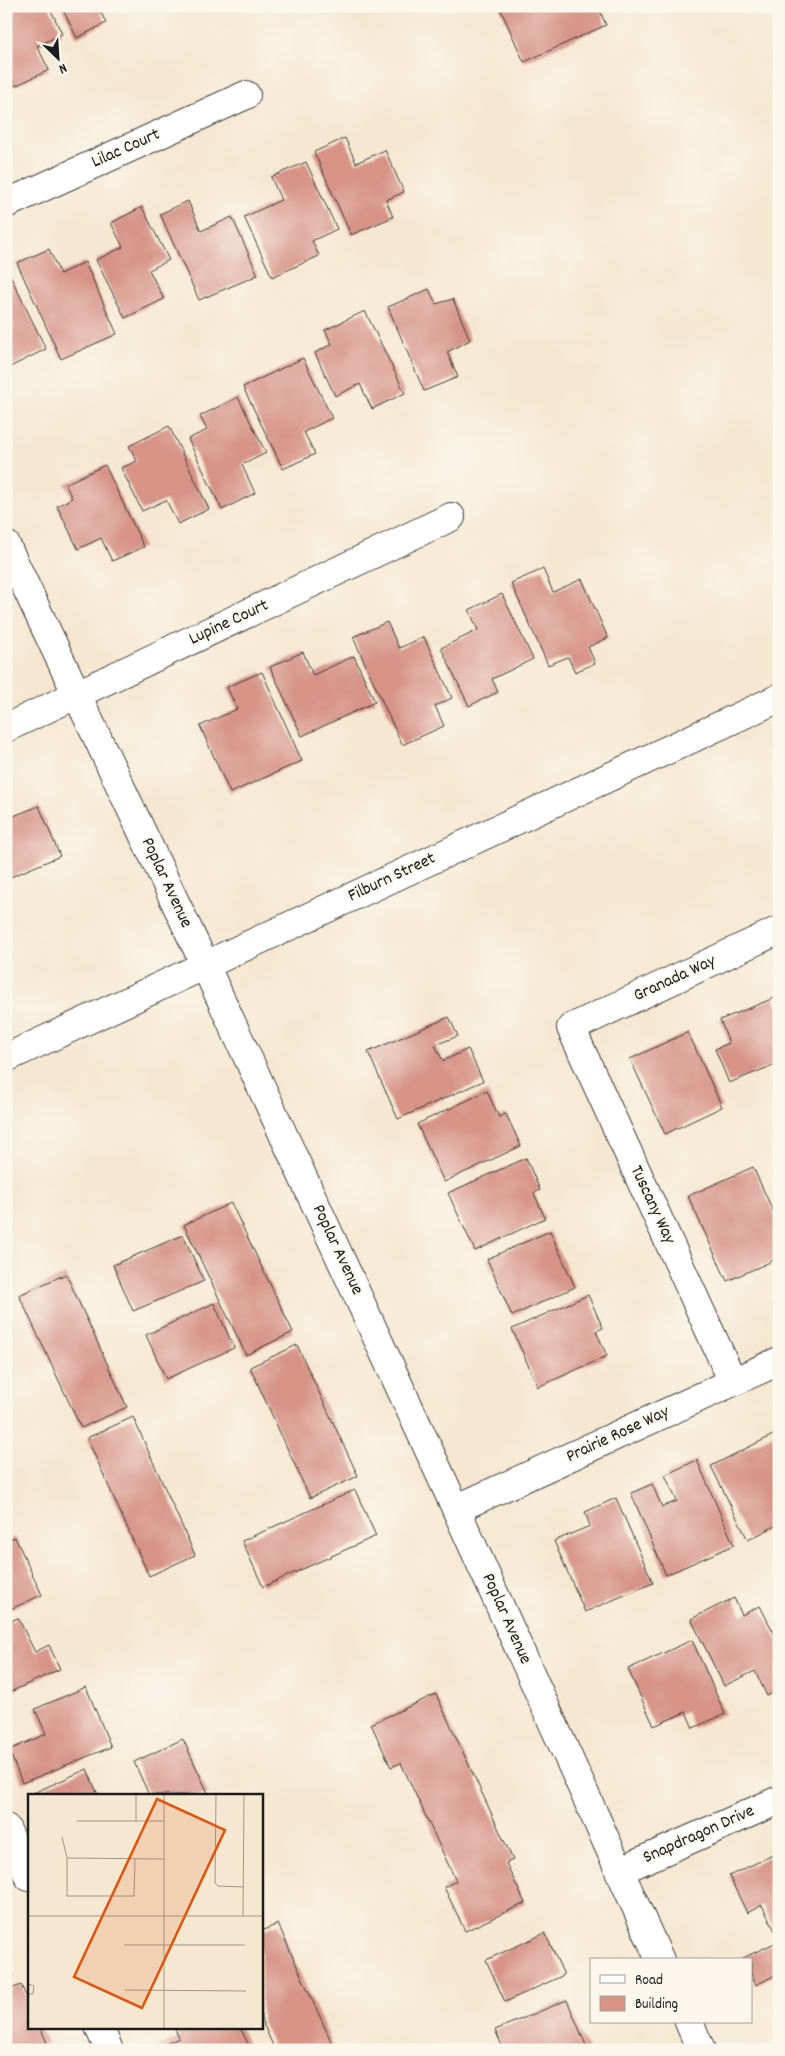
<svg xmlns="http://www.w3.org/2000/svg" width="785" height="2056" font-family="Dekko,sans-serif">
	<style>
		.building { fill: #d69386 }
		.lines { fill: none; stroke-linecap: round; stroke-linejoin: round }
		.minor-casing { stroke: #3d3a37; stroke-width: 30 }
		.minor { stroke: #fff; stroke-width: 28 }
		.labels { text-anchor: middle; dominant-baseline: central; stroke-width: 4; stroke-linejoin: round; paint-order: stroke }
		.street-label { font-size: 18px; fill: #1c1c1c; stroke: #fbf7ec }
		.inset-road { fill: none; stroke: #9e9688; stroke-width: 1 }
		.view { fill: #de560d; fill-opacity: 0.15; stroke: #de560d; stroke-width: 2.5 }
		.inset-edge { fill: none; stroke: #1c1c1c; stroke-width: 2.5 }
	</style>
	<rect width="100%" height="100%" fill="#fbf7ec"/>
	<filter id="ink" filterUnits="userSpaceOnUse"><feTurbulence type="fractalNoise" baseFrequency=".02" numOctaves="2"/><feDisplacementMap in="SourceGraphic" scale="10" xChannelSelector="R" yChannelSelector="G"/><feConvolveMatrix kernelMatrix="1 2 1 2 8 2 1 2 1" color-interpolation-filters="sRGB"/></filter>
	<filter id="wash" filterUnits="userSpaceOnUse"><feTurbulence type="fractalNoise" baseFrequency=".0096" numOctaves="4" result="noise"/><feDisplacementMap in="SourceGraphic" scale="20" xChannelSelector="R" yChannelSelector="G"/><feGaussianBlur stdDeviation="1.12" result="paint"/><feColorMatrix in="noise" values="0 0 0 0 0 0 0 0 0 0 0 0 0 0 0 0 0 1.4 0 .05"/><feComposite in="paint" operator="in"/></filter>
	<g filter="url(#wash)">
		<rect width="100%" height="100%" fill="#f5e7d0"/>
		<g id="blocks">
			<!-- building -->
			<g class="building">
				<path d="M6,6H49L62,34L37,46L49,70L15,86L6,68Z"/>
				<path d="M61,6H98L106,23L77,38Z"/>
				<path d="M499,6H598L606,25L524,62Z"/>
				<path d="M345,138L356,163L385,150L404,192L386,200L393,217L351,235L314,152Z"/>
				<path d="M306,162L337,229L312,241L319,256L272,277L244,217L281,200L271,177Z"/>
				<path d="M188,201L201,231L232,217L258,275L199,300L160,214Z"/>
				<path d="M142,207L169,260L149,270L164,299L125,318L96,260L123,247L111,223Z"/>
				<path d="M49,249L60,274L85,262L117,334L61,359L17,263Z"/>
				<path d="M6,267L46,349L6,369Z"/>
				<path d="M429,289L436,304L453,299L470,340L447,352L458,377L424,391L388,307Z"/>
				<path d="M365,311L405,393L372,409L360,384L335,396L315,353L332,344L325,330Z"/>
				<path d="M303,358L332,418L304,432L315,454L283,469L243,387Z"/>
				<path d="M238,397L266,453L242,465L255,493L222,510L188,439L207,430L200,416Z"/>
				<path d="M169,426L209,509L178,524L166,500L142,511L121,468L137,461L129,446Z"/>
				<path d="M105,465L144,547L112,561L101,538L78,549L57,506L72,498L65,484Z"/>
				<path d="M543,569L553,592L582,579L608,638L588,647L595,663L575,672L568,657L548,665L511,583Z"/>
				<path d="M502,594L533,659L492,679L498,692L469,706L441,648L478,630L469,610Z"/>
				<path d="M387,622L399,648L424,637L452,698L435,706L444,726L402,745L353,637Z"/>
				<path d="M303,652L313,675L354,656L375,702L302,736L270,667Z"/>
				<path d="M262,672L302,761L230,793L200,726L237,709L227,687Z"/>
				<path d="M39,806L60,856L6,879V819Z"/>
				<path d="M774,998L779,1009V1063L729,1083L715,1049L729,1043L720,1020Z"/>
				<path d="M449,1017L458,1036L435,1045L443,1061L468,1049L483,1081L398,1119L368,1052Z"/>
				<path d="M688,1032L722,1107L665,1134L630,1059Z"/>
				<path d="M487,1091L499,1117L506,1114L521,1146L444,1182L417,1124Z"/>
				<path d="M526,1158L540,1190L534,1193L545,1218L475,1251L448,1193Z"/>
				<path d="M753,1167L779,1224V1258L727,1281L688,1196Z"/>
				<path d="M231,1203L293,1332L246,1355L184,1225Z"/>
				<path d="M550,1231L575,1287L512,1316L487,1259Z"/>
				<path d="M183,1235L204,1281L133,1311L113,1265Z"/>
				<path d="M66,1274L127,1407L81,1428L19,1295Z"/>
				<path d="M588,1295L603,1328L596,1331L607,1356L538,1387L512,1329Z"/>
				<path d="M214,1303L234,1348L166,1379L146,1335Z"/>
				<path d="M297,1345L358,1476L310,1498L250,1367Z"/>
				<path d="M133,1417L195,1555L149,1576L87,1438Z"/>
				<path d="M773,1435L779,1447V1524L748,1540L711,1466Z"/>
				<path d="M697,1460L734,1545L666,1575L631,1493L652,1484L662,1507L677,1501L665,1475Z"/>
				<path d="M355,1490L376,1536L263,1587L242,1541Z"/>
				<path d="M616,1498L653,1583L585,1612L554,1541L590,1526L585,1512Z"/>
				<path d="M15,1537L42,1595L6,1611V1541Z"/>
				<path d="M734,1598L742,1615L760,1606L779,1643V1690L767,1696L755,1671L724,1686L691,1619Z"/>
				<path d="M18,1618L35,1652L49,1645L60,1669L6,1694V1623Z"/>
				<path d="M692,1640L725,1714L693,1728L686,1712L654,1726L628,1669Z"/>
				<path d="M86,1687L111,1747L22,1783L9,1750L46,1734L35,1709Z"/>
				<path d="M436,1694L513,1860L506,1863L525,1903L465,1931L444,1887L456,1881L401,1763L391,1767L371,1724Z"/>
				<path d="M183,1739L209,1795H149L134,1762Z"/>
				<path d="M87,1769L98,1795H29Z"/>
				<path d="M779,1852V1929L775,1931L762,1905L747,1913L729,1876Z"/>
				<path d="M278,1924L335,2050H275L261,2019V1931Z"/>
				<path d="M545,1933L564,1975L505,2002L486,1960Z"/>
				<path d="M779,1941V1973L756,1985L751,1974V1960H744L743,1958Z"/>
				<path d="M6,1958L14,1976L6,1979Z"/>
				<path d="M21,1985L29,2002V2027H40L47,2043L32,2050H6V1991Z"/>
				<path d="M567,2000L588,2050H504L495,2030Z"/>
				<path d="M174,2027H240L249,2046L240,2050H152L179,2038Z"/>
			</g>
		</g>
	</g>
	<g filter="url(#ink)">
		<use href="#blocks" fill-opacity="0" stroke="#3d3a37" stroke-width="1"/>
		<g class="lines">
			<!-- minor casing -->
			<g class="minor-casing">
				<g id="minor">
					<path d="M6,204L246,95"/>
					<path d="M6,545L205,965L456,1509L660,1960"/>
					<path d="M6,728L451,517"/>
					<path d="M6,1058L779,698"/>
					<path d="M733,1382L571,1028L779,930"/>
					<path d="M456,1509L779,1361"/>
					<path d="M6,1828L29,1877"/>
					<path d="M619,1871L779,1800"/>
					<path d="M689,2022L701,2050"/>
					<path d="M99,2027L109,2050"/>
				</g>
			</g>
			<!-- minor -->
			<use href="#minor" class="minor"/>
		</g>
	</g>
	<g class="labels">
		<!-- street labels -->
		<g class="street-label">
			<text transform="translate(126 149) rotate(-24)">Lilac Court</text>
			<text transform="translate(229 623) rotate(-25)">Lupine Court</text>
			<text transform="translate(392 878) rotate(-25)">Filburn Street</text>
			<text transform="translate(166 883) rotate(65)">Poplar Avenue</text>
			<text transform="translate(675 979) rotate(-25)">Granada Way</text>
			<text transform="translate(652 1205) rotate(65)">Tuscany Way</text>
			<text transform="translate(337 1250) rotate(65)">Poplar Avenue</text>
			<text transform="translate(618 1435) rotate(-25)">Prairie Rose Way</text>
			<text transform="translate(506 1619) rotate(66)">Poplar Avenue</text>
			<text transform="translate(699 1835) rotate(-24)">Snapdragon Drive</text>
		</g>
	</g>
	<!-- overview -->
	<g transform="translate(28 1794)">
		<rect width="235" height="235" fill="#f5e7d0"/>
		<path class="inset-road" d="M188,0L187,89L190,92L216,93M49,27H136M108,27V0M34,43L39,64V102H106L107,65M39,64L136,65M0,122H235M215,122L216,0M235,133V157M96,151H217M0,190L6,192L5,200H0M97,196L218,197M136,235V0"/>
		<path class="view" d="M129,5L197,36L114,214L46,183Z"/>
		<rect width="235" height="235" class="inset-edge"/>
	</g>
	<!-- margin -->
	<rect width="785" height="2056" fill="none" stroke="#fbf7ec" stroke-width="25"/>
	<!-- legend -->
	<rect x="590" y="1958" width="162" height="65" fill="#fbf7ec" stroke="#a29f99"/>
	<rect x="600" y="1975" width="25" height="8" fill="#ffffff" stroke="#a29f99"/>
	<text x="635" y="1984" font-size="15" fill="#1c1c1c">Road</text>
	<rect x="600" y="1996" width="25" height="15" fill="#d69386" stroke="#a29f99"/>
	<text x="635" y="2008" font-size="15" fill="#1c1c1c">Building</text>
	<!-- north arrow -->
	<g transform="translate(58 58) rotate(155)" stroke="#fbf7ec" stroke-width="4" paint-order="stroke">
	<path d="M0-4L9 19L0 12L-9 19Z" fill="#1c1c1c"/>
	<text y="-8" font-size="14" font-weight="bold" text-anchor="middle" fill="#1c1c1c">N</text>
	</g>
</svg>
